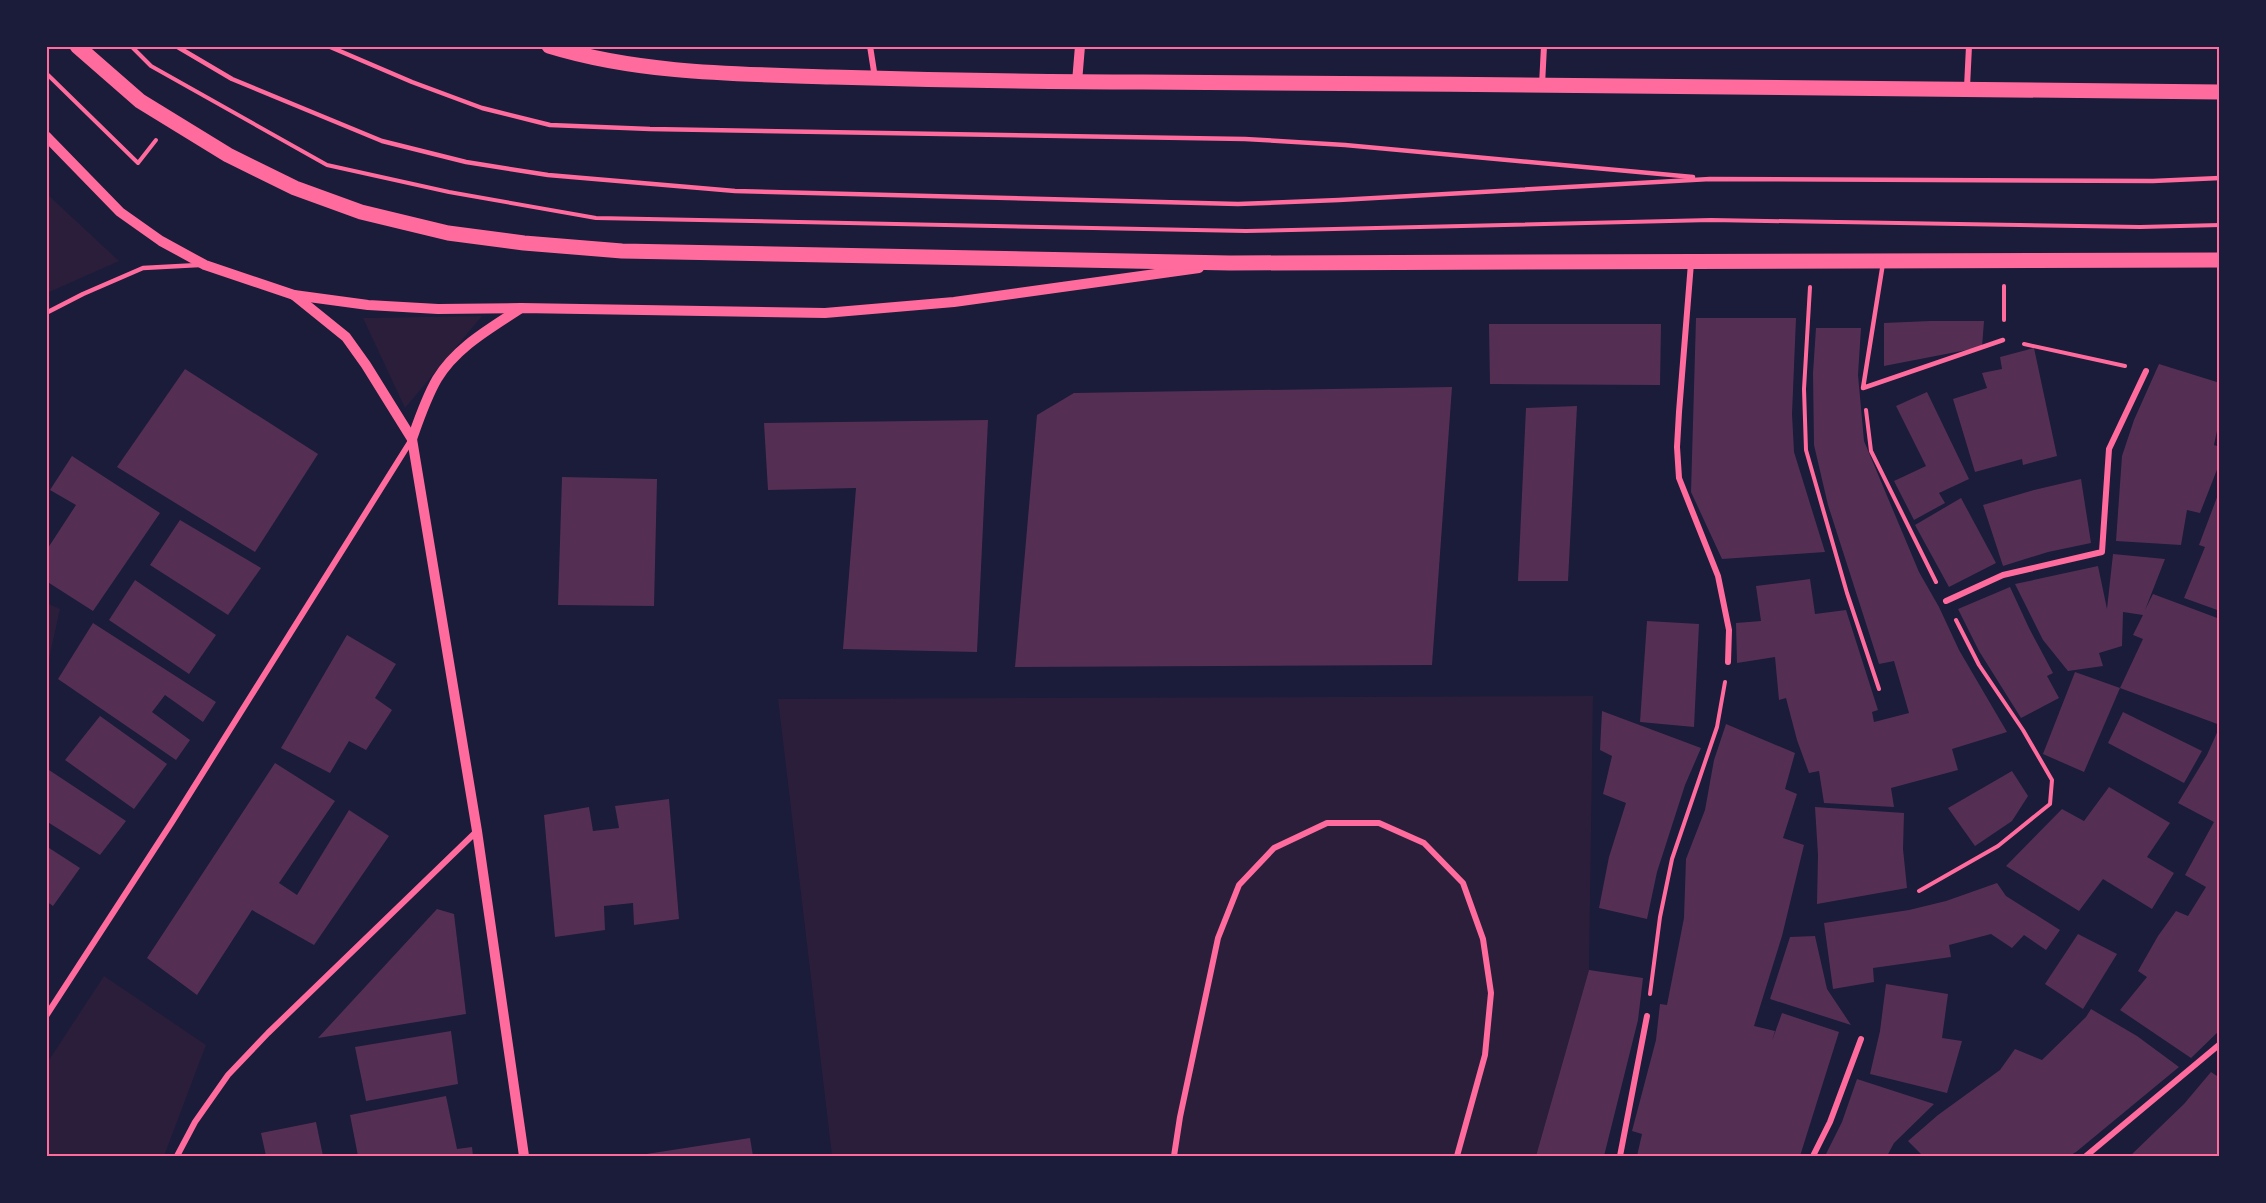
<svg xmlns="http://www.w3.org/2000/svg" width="2266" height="1203" font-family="'DM Sans',sans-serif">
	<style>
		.green { fill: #2a1e3b }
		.building { fill: #542f53 }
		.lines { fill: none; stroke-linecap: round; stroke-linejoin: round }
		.path { stroke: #ff6b9d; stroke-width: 4 }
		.service { stroke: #ff6b9d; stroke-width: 4.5 }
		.minor { stroke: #ff6b9d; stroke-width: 6 }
		.tertiary { stroke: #ff6b9d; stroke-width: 10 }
		.primary { stroke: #ff6b9d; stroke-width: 15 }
		.neatline { fill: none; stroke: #ff6b9d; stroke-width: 2 }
	</style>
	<rect width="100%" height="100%" fill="#1b1b3a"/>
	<!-- green -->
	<g class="green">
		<path d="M47,194L119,261L47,293H46Z"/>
		<path d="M482,316L405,408L363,318Z"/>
		<path d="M47,603L60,609L47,668Z"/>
		<path d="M1593,696L1589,970L1536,1156H832L778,699Z"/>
		<path d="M104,976L206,1045L164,1156H47V1063Z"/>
	</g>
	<!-- building -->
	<g class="building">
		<path d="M1696,318H1796L1792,414L1794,452L1825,552L1722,559L1691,492Z"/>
		<path d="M1930,321H1984L1982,347L1884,366V323Z"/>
		<path d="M1489,324H1661L1660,385L1490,384Z"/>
		<path d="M1816,328H1861L1858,375L1864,441L1919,572L1939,607L1959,650L2007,732L1952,749L1958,770L1891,788L1894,807L1824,803L1819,771L1809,773L1797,740L1786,698L1779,700L1775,657L1737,663L1736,623L1761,621L1756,586L1810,579L1815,614L1846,610L1878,710L1872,712L1874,722L1909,713L1894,661L1879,664L1828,505L1814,445L1813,373Z"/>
		<path d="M2034,348L2057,456L2023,465L2022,459L1975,472L1953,399L1987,388L1982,373L2002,369L2000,357Z"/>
		<path d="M2159,364L2220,383V416L2214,445L2220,447V462L2200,513L2187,510L2181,545L2116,541L2122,456L2134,420Z"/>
		<path d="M185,369L318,454L255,552L117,467Z"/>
		<path d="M1452,387L1432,665L1015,667L1037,415L1074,393Z"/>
		<path d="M1927,392L1969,479L1939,493L1945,503L1914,520L1894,481L1926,466L1896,406Z"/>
		<path d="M1577,406L1568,581H1518L1526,408Z"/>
		<path d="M988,420L977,652L843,649L856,488L768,490L764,423Z"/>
		<path d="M72,456L160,513L93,611L46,581V551L76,505L50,490Z"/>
		<path d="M562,477L657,479L654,606L558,605Z"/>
		<path d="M2081,479L2091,543L2048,552L2003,566L1983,505L2034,490Z"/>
		<path d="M2219,492H2220V611L2184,598L2205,547L2199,545Z"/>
		<path d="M1961,498L1996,563L1949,587L1915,525Z"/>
		<path d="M180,520L261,568L228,615L150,565Z"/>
		<path d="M2113,554L2165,559L2145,610L2153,594L2220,619V725L2120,688L2143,639L2133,635L2143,615L2123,612L2122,646L2099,653L2103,666L2068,671L2043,640L2015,584L2098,566L2107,609Z"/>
		<path d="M135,580L216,635L189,674L109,620Z"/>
		<path d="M2010,587L2029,628L2053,673L2047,676L2059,698L2021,718L1979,651L1958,609Z"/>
		<path d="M1647,621L1699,624L1694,727L1640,722Z"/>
		<path d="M93,623L216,702L203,722L165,695L152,712L190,740L176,760L58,679Z"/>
		<path d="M347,635L396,664L375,698L392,710L366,750L349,741L330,773L281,748Z"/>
		<path d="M2075,672L2120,688L2084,772L2043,754Z"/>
		<path d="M1602,711L1701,748L1685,785L1657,872L1647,919L1599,908L1609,857L1626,803L1603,794L1612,756L1600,750Z"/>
		<path d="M2123,712L2202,751L2184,783L2108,743Z"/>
		<path d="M100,716L167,764L134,809L65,760Z"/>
		<path d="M1726,724L1795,753L1785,789L1797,794L1783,838L1804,845L1782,936L1754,1026L1775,1031L1772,1041L1782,1013L1839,1032L1800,1156H1637L1642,1134L1632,1131L1656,1040L1660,1004L1667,1005L1684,918L1686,859L1705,810L1714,760Z"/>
		<path d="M2220,726V1030L2191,1058L2120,1010L2147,977L2138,971L2158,936L2176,911L2188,916L2206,887L2185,875L2214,822L2178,803L2207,755Z"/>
		<path d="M275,763L335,801L279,883L297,895L349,810L389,836L314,945L252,910L197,995L147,958Z"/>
		<path d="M46,768L126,821L100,855L46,821Z"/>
		<path d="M2012,771L2028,796L2012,821L1975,846L1948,808Z"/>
		<path d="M2109,787L2170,823L2147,857L2174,873L2152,909L2103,879L2079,911L2006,866L2062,809L2084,821Z"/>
		<path d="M669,799L679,919L634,925L633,903L604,906L605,930L555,937L544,815L589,807L593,831L619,828L615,806Z"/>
		<path d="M1815,807L1904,813L1903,849L1907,888L1817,904L1818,855Z"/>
		<path d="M46,846L80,868L53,906L46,901Z"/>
		<path d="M1997,883L2006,896L2060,930L2046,950L2024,935L2012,948L1991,934L1949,945L1951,957L1873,968L1874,982L1833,989L1824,923L1909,910L1946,901Z"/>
		<path d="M437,909L454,914L466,1014L318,1038Z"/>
		<path d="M2078,934L2117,954L2083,1009L2045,984Z"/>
		<path d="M1815,936L1827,989L1851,1025L1770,999L1790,937Z"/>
		<path d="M1589,970L1643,978L1638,1020L1604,1156H1536Z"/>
		<path d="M1886,984L1948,994L1942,1038L1962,1041L1947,1093L1870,1074L1880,1031Z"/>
		<path d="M2091,1009L2137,1036L2179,1067L2076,1152L2069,1156H1923L1908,1141L1938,1115L2000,1070L2015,1049L2042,1060L2086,1017Z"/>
		<path d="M451,1031L458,1084L366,1101L355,1047Z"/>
		<path d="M2211,1072L2220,1078V1156H2130L2184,1104Z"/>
		<path d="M1857,1079L1934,1104L1894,1143L1887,1156H1825L1842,1122Z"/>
		<path d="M446,1096L457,1149L472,1147L473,1156H358L350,1115Z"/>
		<path d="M316,1122L323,1156H266L261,1133Z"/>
		<path d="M750,1138L753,1156H640V1155Z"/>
	</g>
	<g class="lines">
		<!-- path -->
		<g class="path">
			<path d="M131,46L151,66L327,165L449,192L596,218L1246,231L1711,220L2140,227L2220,225"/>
			<path d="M46,73L138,163L156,140"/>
			<path d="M1810,287L1804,389L1806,450L1847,593L1879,689"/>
			<path d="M2004,320V286"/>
			<path d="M2024,344L2125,366"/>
			<path d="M1866,410L1871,451L1936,582"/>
			<path d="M1919,891L1998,846L2050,804L2052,780L2023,730L1979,665L1956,620"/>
			<path d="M1650,994L1660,917L1672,859L1717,727L1725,682"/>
		</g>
		<!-- service -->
		<g class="service">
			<path d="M176,46L232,79L382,141L466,162L548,175L735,191L1238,204L1339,200L1710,179L2153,181L2220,178"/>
			<path d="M328,46L412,82L482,108L550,125L650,129L1245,139L1345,145L1693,177"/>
			<path d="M1883,263L1863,388L2003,340"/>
			<path d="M46,313L83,294L143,268L199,265"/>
		</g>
		<!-- minor -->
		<g class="minor">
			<path d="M870,46L875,78"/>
			<path d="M1542,85L1544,46"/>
			<path d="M1967,87L1969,46"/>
			<path d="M1691,263L1679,412L1677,447L1679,478L1718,576L1729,630L1728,662"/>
			<path d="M1946,601L2003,575L2102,552L2109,449L2146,371"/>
			<path d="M46,1016L172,822L412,439"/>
			<path d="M177,1156L195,1122L228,1075L268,1033L477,831"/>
			<path d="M1174,1156L1180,1117L1218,938L1239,885L1274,848L1327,823H1379L1424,843L1463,883L1483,939L1491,993L1485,1055L1457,1156"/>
			<path d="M1620,1156L1647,1016"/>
			<path d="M1813,1156L1830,1122L1861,1039"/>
			<path d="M2086,1156L2220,1044"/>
		</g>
		<!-- tertiary -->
		<g class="tertiary">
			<path d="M1077,82L1080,46"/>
			<path d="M46,136L120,212L161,241L205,265L294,295L368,305L438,309L521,308L825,313L954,302L1199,268"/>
			<path d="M294,295L346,337L366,365L412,439L477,831L524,1156"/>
			<path d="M412,439C419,419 426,398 437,379C456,347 491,328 521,308"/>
		</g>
		<!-- primary -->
		<g class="primary">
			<path d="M77,46L140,101L228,155L295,188L361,212L448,233L524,243L622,251L1230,263L2220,260"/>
			<path d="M549,46C640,74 738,74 832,77C936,80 1040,82 1143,82C1502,85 1861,86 2220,92"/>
		</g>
	</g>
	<!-- border -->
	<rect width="2266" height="1203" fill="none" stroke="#1b1b3a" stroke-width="96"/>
	<rect x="48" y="48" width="2170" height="1107" class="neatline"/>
</svg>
